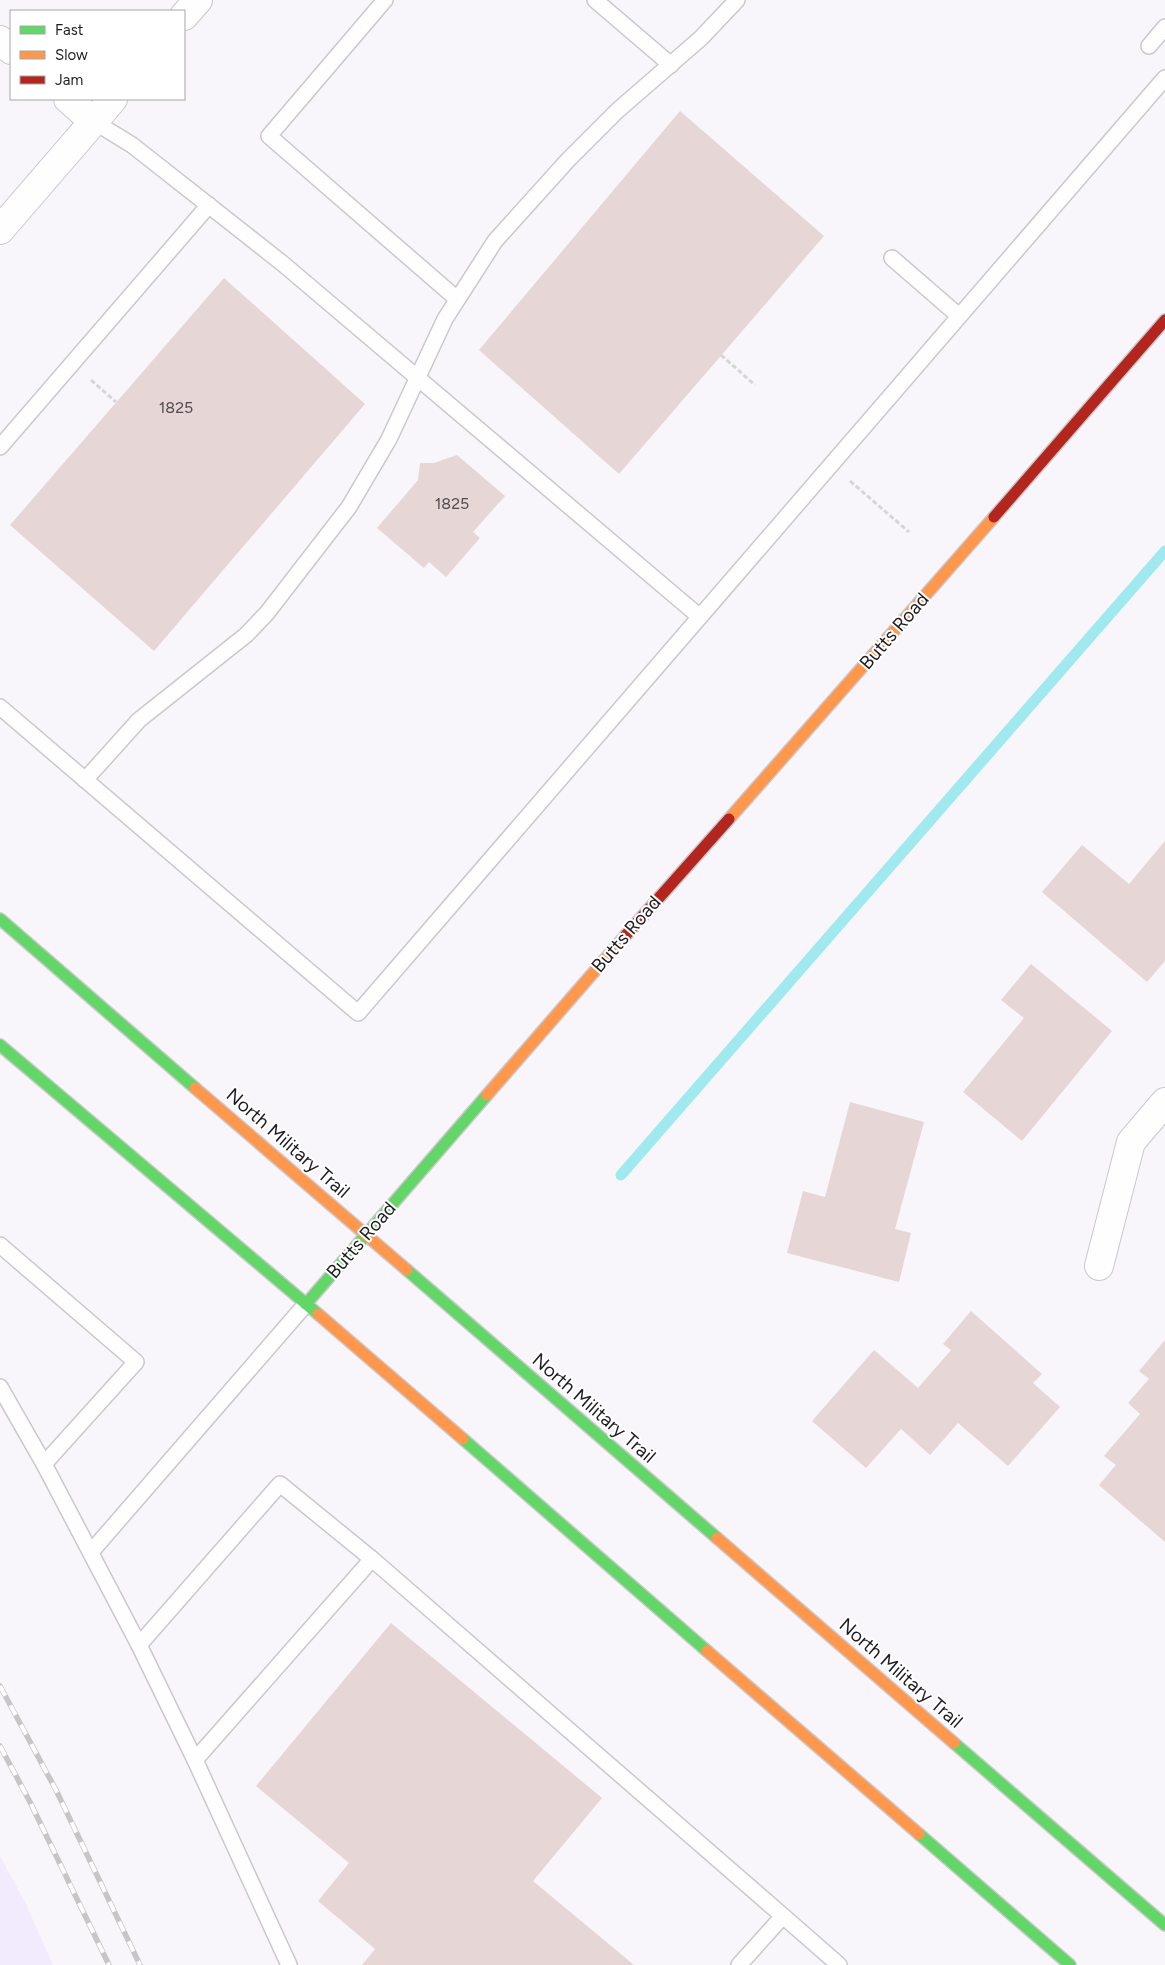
<svg xmlns="http://www.w3.org/2000/svg" width="1165" height="1965" font-family="Figtree,sans-serif">
	<style>
		.green { fill: #f2ebfd }
		.lines { fill: none; stroke-linecap: round; stroke-linejoin: round }
		.stream { stroke: #a0e9ef; stroke-width: 11 }
		.building { fill: #e6d6d6 }
		.lane-casing { stroke: #cac8cd; stroke-width: 18 }
		.street-casing { stroke: #cac8cd; stroke-width: 30 }
		.fast-casing { stroke: #cac8cd; stroke-width: 14 }
		.slow-casing { stroke: #cac8cd; stroke-width: 14 }
		.jam-casing { stroke: #cac8cd; stroke-width: 14 }
		.path { stroke: #d6d6d7; stroke-width: 3; stroke-dasharray: 5 2.5; stroke-linecap: butt }
		.lane { stroke: #fefefe; stroke-width: 15 }
		.street { stroke: #fefefe; stroke-width: 28 }
		.fast { stroke: #63d668; stroke-width: 11 }
		.slow { stroke: #ff974d; stroke-width: 11 }
		.jam { stroke: #b3261e; stroke-width: 11 }
		.rail-casing { stroke: #c7c6c7; stroke-width: 5.5 }
		.rail { stroke: #fff; stroke-width: 4; stroke-dasharray: 11; stroke-linecap: butt }
		.labels { text-anchor: middle; dominant-baseline: central; stroke-width: 4; stroke-linejoin: round; paint-order: stroke }
		.number-label { font-size: 16px; fill: #514b4f }
		.street-label { font-size: 19px; fill: #1f1d22; stroke: #fff }
	</style>
	<rect width="100%" height="100%" fill="#f8f6fb"/>
	<!-- green -->
	<path class="green" d="M0,1856L25,1902L53,1965H0Z"/>
	<g class="lines">
		<!-- stream -->
		<path class="stream" d="M621,1175L1165,551"/>
	</g>
	<!-- building -->
	<g class="building">
		<path d="M680,111L824,236L619,474L479,350Z"/>
		<path d="M224,278L365,404L154,651L10,525Z"/>
		<path d="M457,455L505,496L473,532L480,538L446,577L429,562L424,568L377,528L418,480L420,463H434Z"/>
		<path d="M1165,841V961L1147,982L1042,892L1082,845L1129,884Z"/>
		<path d="M1031,964L1112,1031L1022,1141L963,1092L1024,1018L1001,1000Z"/>
		<path d="M850,1102L924,1122L895,1229L911,1233L899,1282L787,1253L803,1191L825,1197Z"/>
		<path d="M971,1311L1042,1374L1033,1383L1060,1407L1008,1466L958,1423L930,1455L901,1429L866,1468L812,1421L874,1350L918,1388L951,1350L943,1344Z"/>
		<path d="M1165,1340V1542L1099,1485L1116,1465L1104,1456L1140,1414L1128,1403L1149,1379L1139,1371Z"/>
		<path d="M391,1623L602,1798L533,1881L634,1965H362L375,1949L318,1901L349,1863L256,1786Z"/>
	</g>
	<g class="lines">
		<!-- lane casing -->
		<g class="lane-casing">
			<g id="lane">
				<path d="M385,0L269,136L457,299"/>
				<path d="M595,0L671,65"/>
				<path d="M1149,46L1165,27"/>
				<path d="M93,121L132,145L282,263L700,617"/>
				<path d="M892,258L959,316"/>
				<path d="M0,447L209,205"/>
				<path d="M0,707L358,1013L1165,78"/>
				<path d="M85,780L139,720L246,635L267,613L349,507L389,439L445,319L495,241L568,160L617,111L701,38L737,0"/>
				<path d="M0,1245L136,1362L44,1464"/>
				<path d="M0,1387L44,1464L139,1645"/>
				<path d="M91,1552L306,1304"/>
				<path d="M195,1760L139,1645L280,1484L372,1559"/>
				<path d="M783,1916L839,1965"/>
				<path d="M289,1965L195,1760L372,1559L783,1916L739,1965"/>
			</g>
		</g>
		<!-- street casing -->
		<g class="street-casing">
			<g id="street">
				<path d="M184,16L198,0"/>
				<path d="M0,40L11,50"/>
				<path d="M68,99L93,121"/>
				<path d="M0,230L113,99"/>
				<path d="M1099,1266L1131,1142L1165,1102"/>
			</g>
		</g>
		<!-- fast casing -->
		<g class="fast-casing">
			<g id="fast">
				<path d="M0,919L195,1088"/>
				<path d="M0,1045L318,1314"/>
				<path d="M407,1270L717,1538"/>
				<path d="M306,1304L487,1095"/>
				<path d="M463,1439L707,1651"/>
				<path d="M954,1743L1165,1925"/>
				<path d="M919,1834L1070,1965"/>
			</g>
		</g>
		<!-- slow casing -->
		<g class="slow-casing">
			<g id="slow">
				<path d="M729,819L994,517"/>
				<path d="M195,1088L407,1270"/>
				<path d="M487,1095L626,935"/>
				<path d="M318,1314L463,1439"/>
				<path d="M717,1538L954,1743"/>
				<path d="M707,1651L919,1834"/>
			</g>
		</g>
		<!-- jam casing -->
		<g class="jam-casing">
			<g id="jam">
				<path d="M994,517L1165,320"/>
				<path d="M626,935L729,819"/>
			</g>
		</g>
		<!-- path -->
		<g class="path">
			<path d="M721,355L755,385"/>
			<path d="M91,380L116,402"/>
			<path d="M850,481L909,532"/>
		</g>
		<!-- lane -->
		<use href="#lane" class="lane"/>
		<!-- street -->
		<use href="#street" class="street"/>
		<!-- fast -->
		<use href="#fast" class="fast"/>
		<!-- slow -->
		<use href="#slow" class="slow"/>
		<!-- jam -->
		<use href="#jam" class="jam"/>
		<!-- rail casing -->
		<g class="rail-casing">
			<g id="rail">
				<path d="M0,1686L56,1790L140,1965"/>
				<path d="M0,1746L30,1802L109,1965"/>
			</g>
		</g>
		<!-- rail -->
		<use href="#rail" class="rail"/>
	</g>
	<g class="labels">
		<!-- number labels -->
		<g class="number-label">
			<text x="176" y="407">1825</text>
			<text x="452" y="503">1825</text>
		</g>
		<!-- street labels -->
		<g class="street-label">
			<text transform="translate(894 631) rotate(-49)">Butts Road</text>
			<text transform="translate(626 934) rotate(-49)">Butts Road</text>
			<text transform="translate(288 1143) rotate(41)">North Military Trail</text>
			<text transform="translate(361 1240) rotate(-49)">Butts Road</text>
			<text transform="translate(594 1408) rotate(41)">North Military Trail</text>
			<text transform="translate(901 1673) rotate(41)">North Military Trail</text>
		</g>
	</g>
	<!-- legend -->
	<rect x="10" y="10" width="175" height="90" fill="#ffffff" stroke="#a5a5a7"/>
	<rect x="20" y="26" width="25" height="8" fill="#63d668" stroke="#a5a5a7"/>
	<text x="55" y="35" font-size="15" fill="#1f1d22">Fast</text>
	<rect x="20" y="51" width="25" height="8" fill="#ff974d" stroke="#a5a5a7"/>
	<text x="55" y="60" font-size="15" fill="#1f1d22">Slow</text>
	<rect x="20" y="76" width="25" height="8" fill="#b3261e" stroke="#a5a5a7"/>
	<text x="55" y="85" font-size="15" fill="#1f1d22">Jam</text>
</svg>
